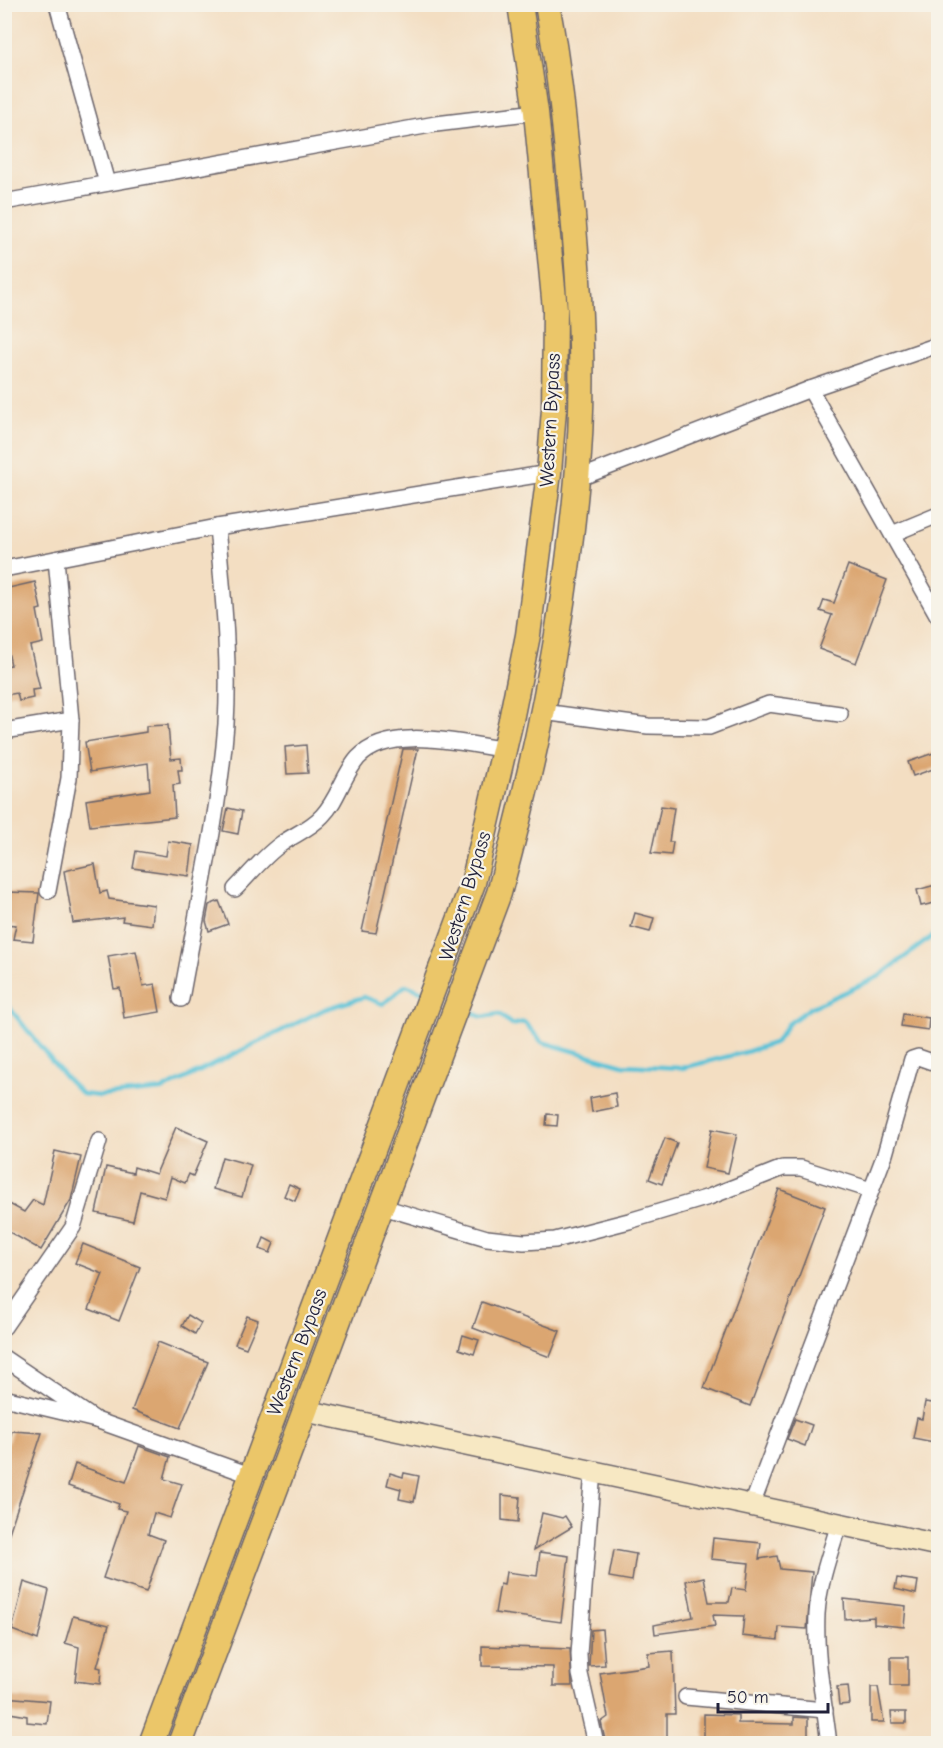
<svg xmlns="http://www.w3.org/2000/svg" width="943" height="1748" font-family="'Comic Neue',sans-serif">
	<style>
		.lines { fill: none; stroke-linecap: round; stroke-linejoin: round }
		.stream { stroke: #5ac2d7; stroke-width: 4.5 }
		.building { fill: #dba671 }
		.street-casing { stroke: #6b646a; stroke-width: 18 }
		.secondary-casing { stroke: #6b646a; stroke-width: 24 }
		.primary-casing { stroke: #6b646a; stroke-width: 27 }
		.street { stroke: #fff; stroke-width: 15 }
		.secondary { stroke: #f7e8c3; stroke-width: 21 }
		.primary { stroke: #ebc669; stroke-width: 24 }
		.labels { text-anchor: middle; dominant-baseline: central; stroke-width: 4.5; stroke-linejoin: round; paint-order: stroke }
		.street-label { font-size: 20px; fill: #22223b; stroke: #f7f3e8 }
	</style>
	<rect width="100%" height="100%" fill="#f7f3e8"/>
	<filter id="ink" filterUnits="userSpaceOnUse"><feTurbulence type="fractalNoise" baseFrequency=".0167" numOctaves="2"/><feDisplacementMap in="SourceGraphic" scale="12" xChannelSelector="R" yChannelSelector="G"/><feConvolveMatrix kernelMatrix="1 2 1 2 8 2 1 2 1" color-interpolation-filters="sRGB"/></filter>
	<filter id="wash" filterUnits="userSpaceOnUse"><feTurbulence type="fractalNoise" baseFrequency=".008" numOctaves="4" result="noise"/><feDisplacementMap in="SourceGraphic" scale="24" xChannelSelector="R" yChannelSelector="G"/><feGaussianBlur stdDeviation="1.35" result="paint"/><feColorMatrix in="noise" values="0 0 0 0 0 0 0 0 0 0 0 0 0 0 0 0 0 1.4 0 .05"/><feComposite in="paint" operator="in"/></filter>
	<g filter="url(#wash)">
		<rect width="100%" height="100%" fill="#f3dec2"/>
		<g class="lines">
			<!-- stream -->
			<g class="stream">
				<path d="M4,1001L65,1077L82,1094L100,1096L162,1090L325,1009L364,997L383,1004L406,985L423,992"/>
				<path d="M464,1009L482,1017L499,1014L512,1025L524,1022L542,1042L623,1065L682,1068L746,1052L776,1042L788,1024L810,1008L878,977L938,932"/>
			</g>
		</g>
		<g id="blocks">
			<!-- building -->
			<g class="building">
				<path d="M848,565L887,580L856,663L819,649L832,615L820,611L824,600L834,603Z"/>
				<path d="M35,582L41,609L37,610L43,643L30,646L40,689L32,690L33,698L19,701L17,693L6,695L4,666L11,665L4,633V589Z"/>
				<path d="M168,725L171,759L181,758L182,770H178L180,784L173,785L175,817L90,826L86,800L150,790L148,763L90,772L85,742L146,732V726Z"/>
				<path d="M306,745L308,773L287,774L285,747Z"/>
				<path d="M403,749H418L376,933L362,931Z"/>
				<path d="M939,751V767L913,776L908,762Z"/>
				<path d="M661,806L674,808L669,842H673L671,855L651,853Z"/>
				<path d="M228,808L242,811L238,834L223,831Z"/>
				<path d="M168,841L193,845L189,876L133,868L136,851L166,856Z"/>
				<path d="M95,864L100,893L107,891L109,899L154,905L152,925L122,921L123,917L73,923L64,871Z"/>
				<path d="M939,884V902L921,906L917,890Z"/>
				<path d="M6,892L39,893L33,941L13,939L16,925L4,924Z"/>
				<path d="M219,901L228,924L209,931L206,921L209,905Z"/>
				<path d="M635,913L654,918L650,932L631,927Z"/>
				<path d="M136,951L143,986L155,984L160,1012L124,1018L120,988L114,989L108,956Z"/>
				<path d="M903,1014L929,1018L928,1030L901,1026Z"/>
				<path d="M615,1093L617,1107L592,1112L590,1098Z"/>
				<path d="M547,1114L558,1115L557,1126L546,1125Z"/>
				<path d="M176,1127L208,1141L193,1176L189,1174L185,1183L171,1177L165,1198L140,1191L133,1221L96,1213L106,1167L133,1173L134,1167L156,1174Z"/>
				<path d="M712,1129L737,1134L728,1173L704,1168Z"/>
				<path d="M665,1138L677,1143L662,1184L649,1179Z"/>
				<path d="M55,1151L81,1157L71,1200L41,1250L4,1229V1201L24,1212L33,1200L43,1205Z"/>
				<path d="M222,1157L251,1165L242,1197L213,1189Z"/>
				<path d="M289,1184L300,1189L295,1201L284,1196Z"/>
				<path d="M779,1189L825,1207L750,1406L704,1388Z"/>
				<path d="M264,1238L274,1243L270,1253L260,1249Z"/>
				<path d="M83,1244L140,1267L119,1321L89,1309L103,1274L75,1263Z"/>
				<path d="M482,1302L560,1331L550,1357L473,1328Z"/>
				<path d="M188,1315L201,1323L195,1334L182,1326Z"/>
				<path d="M247,1316L258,1320L246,1348L235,1344Z"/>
				<path d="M463,1335L479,1340L474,1354L459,1349Z"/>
				<path d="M158,1342L208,1362L180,1428L132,1410Z"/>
				<path d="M925,1402L939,1404V1443L913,1438L917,1418L922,1419Z"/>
				<path d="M795,1419L812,1425L805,1446L787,1439Z"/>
				<path d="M12,1431L42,1433L8,1536H4V1454Z"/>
				<path d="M139,1446L170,1457L164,1479L182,1484L170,1518L154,1513L148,1534L164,1540L146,1592L103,1578L126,1511L117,1509L119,1504L68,1486L75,1464L126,1482Z"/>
				<path d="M390,1473L403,1477L404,1473L419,1476L414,1502L399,1499L401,1489L387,1485Z"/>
				<path d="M502,1495L520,1497L518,1522L502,1520Z"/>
				<path d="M542,1513L562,1518L565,1516L572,1527L534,1550Z"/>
				<path d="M713,1538L761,1543L759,1559L777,1556L780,1569L812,1572L807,1629L779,1627L778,1640L742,1636L744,1616L713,1615L715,1626L655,1634L654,1625L693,1617L686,1581L704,1577L709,1602H729L732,1588L746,1590L749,1563L711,1559Z"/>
				<path d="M614,1550L636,1554L632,1581L609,1577Z"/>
				<path d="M540,1552L569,1556L561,1622L495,1613L500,1584L504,1585L506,1572L537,1576Z"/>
				<path d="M897,1578L918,1581L916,1594L895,1589Z"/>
				<path d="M24,1582L49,1590L38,1640L12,1630Z"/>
				<path d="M844,1599L906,1606L904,1627L874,1624V1617L845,1619Z"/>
				<path d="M73,1616L109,1625L97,1667L101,1668L100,1684L75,1681L79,1647L65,1643Z"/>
				<path d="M602,1629L605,1665L589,1666L591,1630Z"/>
				<path d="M482,1646L570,1649L572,1686H553V1667L482,1666Z"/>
				<path d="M673,1651L675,1714H667V1743H610V1739L605,1740L601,1722L608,1717L600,1673L649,1666L648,1653Z"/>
				<rect x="891" y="1657" width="17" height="29"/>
				<path d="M848,1686L850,1704L839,1705L837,1687Z"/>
				<path d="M871,1687H878L884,1722H871Z"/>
				<path d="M4,1697L50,1701L47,1724L27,1722V1716L4,1712Z"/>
				<path d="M891,1712H906V1723H892Z"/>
				<path d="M704,1714L738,1715V1723L794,1724V1717L808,1718V1743H704Z"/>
			</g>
		</g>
	</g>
	<g filter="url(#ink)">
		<use href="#blocks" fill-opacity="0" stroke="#6b646a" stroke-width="1.5"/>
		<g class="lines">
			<!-- street casing -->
			<g class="street-casing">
				<g id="street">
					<path d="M57,4L107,183"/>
					<path d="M4,202L436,124L536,112"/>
					<path d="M810,389L938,616"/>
					<path d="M577,479L810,389L938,345"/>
					<path d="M892,534L938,515"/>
					<path d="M4,569L217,527L549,473"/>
					<path d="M543,712L648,726L709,727L769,704L840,714"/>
					<path d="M4,731L71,720"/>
					<path d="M235,889C250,874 264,856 281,844C295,834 310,829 322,816C338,800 343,775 358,758C389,724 463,744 503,749"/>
					<path d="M48,891L69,778L71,720L56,559"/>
					<path d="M181,999C197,908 219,816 226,724C230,658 223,593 217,527"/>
					<path d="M383,1207L487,1238L524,1242L555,1240L629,1221L709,1197L783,1168H801L871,1190"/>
					<path d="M4,1327L73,1227L99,1141"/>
					<path d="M4,1358L96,1420L4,1398"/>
					<path d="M96,1420L250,1475"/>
					<path d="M593,1470L579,1654L580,1674L596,1744"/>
					<path d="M752,1505L885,1154L912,1059L918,1057L938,1064"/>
					<path d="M686,1697L825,1710"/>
					<path d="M829,1744C824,1701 815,1657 817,1614C819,1583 830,1553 839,1524"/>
				</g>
			</g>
			<!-- secondary casing -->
			<g class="secondary-casing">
				<path id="secondary" d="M306,1411L938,1545"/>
			</g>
			<!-- primary casing -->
			<g class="primary-casing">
				<g id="primary">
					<path d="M151,1744L473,883L511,720L528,635L549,473L554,409L555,309L536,112L520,4"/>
					<path d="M180,1744L499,893C536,759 565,617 577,479C586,383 580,288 571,193C565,130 559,67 547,4"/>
				</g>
			</g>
			<!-- street -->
			<use href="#street" class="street"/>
			<!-- secondary -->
			<use href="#secondary" class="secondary"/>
			<!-- primary -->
			<use href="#primary" class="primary"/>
		</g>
	</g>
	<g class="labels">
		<!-- street labels -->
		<g class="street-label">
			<text transform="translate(550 420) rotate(-87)">Western Bypass</text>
			<text transform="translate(465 896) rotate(-73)">Western Bypass</text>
			<text transform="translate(297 1352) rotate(-69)">Western Bypass</text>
		</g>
	</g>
	<!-- margin -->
	<rect width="943" height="1748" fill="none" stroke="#f7f3e8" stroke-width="24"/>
	<!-- scale -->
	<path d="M718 1703v9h110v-9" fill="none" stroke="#22223b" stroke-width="3"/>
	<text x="727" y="1703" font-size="18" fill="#22223b" stroke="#f7f3e8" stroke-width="4.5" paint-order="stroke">50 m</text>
</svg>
